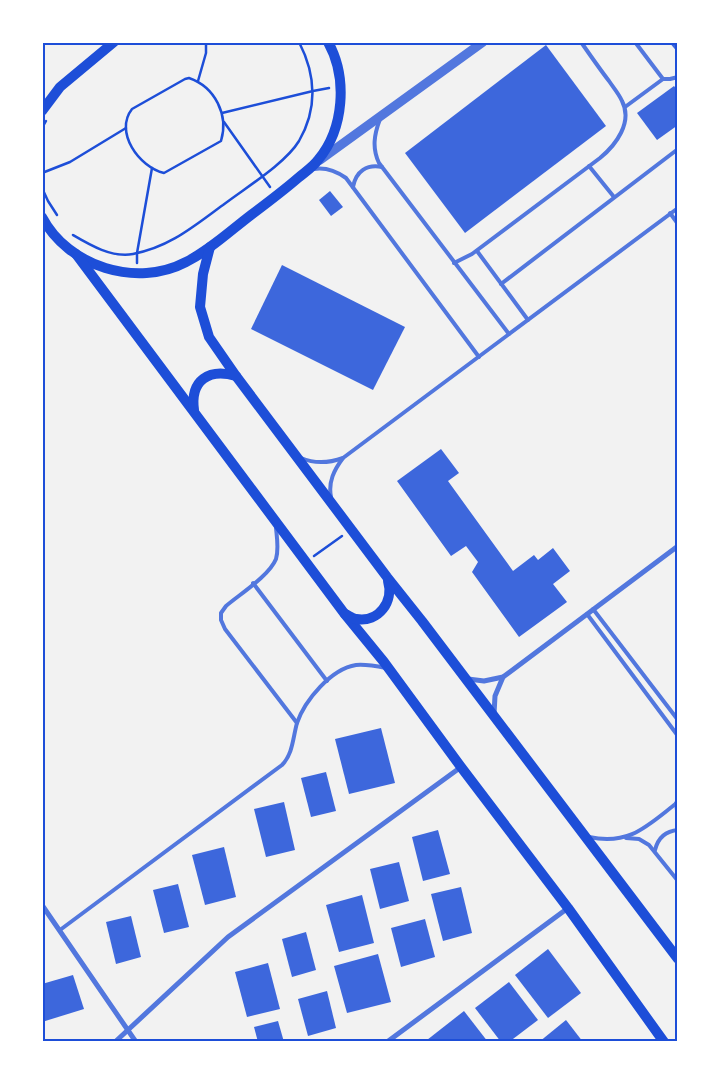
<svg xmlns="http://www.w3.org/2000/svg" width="720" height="1084" font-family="'Asap Condensed',sans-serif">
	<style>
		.building { fill: #3d67dc }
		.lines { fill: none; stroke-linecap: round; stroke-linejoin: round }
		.path { stroke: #1d4ed8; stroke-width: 2.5 }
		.service { stroke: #5277de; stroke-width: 4 }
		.minor { stroke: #5277de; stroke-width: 5 }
		.tertiary { stroke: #5277de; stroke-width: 9 }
		.secondary { stroke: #1d4ed8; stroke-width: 10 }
		.neatline { fill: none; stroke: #1d4ed8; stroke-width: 2 }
	</style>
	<rect width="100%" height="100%" fill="#f2f2f2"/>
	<!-- building -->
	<g class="building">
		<path d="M669,42H678V53Z"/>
		<path d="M546,45L606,126L465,233L405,153Z"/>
		<path d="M674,86L678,91V125L657,140L637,113Z"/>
		<path d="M330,191L343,207L331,216L319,200Z"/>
		<path d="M282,265L405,327L373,390L251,329Z"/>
		<path d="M441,449L459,473L448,481L513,571L534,555L538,560L553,548L570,571L553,584L567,602L519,637L472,572L478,562L466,546L451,556L397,481Z"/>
		<path d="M381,728L395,783L349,794L335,739Z"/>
		<path d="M326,772L336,811L311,817L301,778Z"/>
		<path d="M284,802L295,850L266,857L254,809Z"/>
		<path d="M438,830L450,874L423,881L412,837Z"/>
		<path d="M224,847L236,897L205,905L192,855Z"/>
		<path d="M399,862L409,901L380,909L370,869Z"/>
		<path d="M178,884L189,927L164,933L153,890Z"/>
		<path d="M461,887L472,933L443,941L431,894Z"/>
		<path d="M362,895L374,943L339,952L326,905Z"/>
		<path d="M131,916L141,957L116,964L106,922Z"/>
		<path d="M425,919L435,957L401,967L391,928Z"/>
		<path d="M306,932L316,970L292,977L282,939Z"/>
		<path d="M548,949L581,993L548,1018L515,975Z"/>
		<path d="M378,954L391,1002L347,1013L334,966Z"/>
		<path d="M268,963L280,1009L247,1017L235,972Z"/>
		<path d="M73,975L84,1009L42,1022V984Z"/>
		<path d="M509,982L538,1020L509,1042H501L475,1008Z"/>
		<path d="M327,991L336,1028L308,1036L298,999Z"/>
		<path d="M464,1011L488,1042H429L427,1040Z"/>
		<path d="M566,1020L583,1042H539Z"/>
		<path d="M278,1021L284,1042H258L254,1027Z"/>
	</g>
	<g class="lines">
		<!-- path -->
		<g class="path">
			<path d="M189,78C215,87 229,115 221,141L164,173C139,167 114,132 132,109L185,79Z"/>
			<path d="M198,81L206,53V42"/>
			<path d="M222,113L313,91L329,88"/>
			<path d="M224,122L270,187"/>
			<path d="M42,128L46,121"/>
			<path d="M42,173L70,162L126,128"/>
			<path d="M42,188L48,201L57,215"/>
			<path d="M73,235C90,245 112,258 133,254C170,247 194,226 223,205C245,188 285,164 299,141C318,108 316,75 299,42"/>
			<path d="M137,263V253L152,168"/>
			<path d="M314,556L342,536"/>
		</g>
		<!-- service -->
		<g class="service">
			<path d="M635,42L663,79"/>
			<path d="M625,107L663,79H670L678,77"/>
			<path d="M380,119C374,135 372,148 379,163L509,334"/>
			<path d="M589,166L614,197"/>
			<path d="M314,169C326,167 336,171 346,178L479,357"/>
			<path d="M353,187C356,171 367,164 382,167"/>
			<path d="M670,213L678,224"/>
			<path d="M477,251L528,320"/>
			<path d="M454,263L472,254L600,158C616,145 633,122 622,101C619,94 613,87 609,81C599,68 590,55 581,42"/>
			<path d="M501,284L678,149"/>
			<path d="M301,458C315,464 329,463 343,458"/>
			<path d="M331,497C328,482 334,470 343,458L678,208"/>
			<path d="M276,528C277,538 279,549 276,559C269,576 240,594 226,606L221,613V620L225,629L297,723"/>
			<path d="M253,583L327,681"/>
			<path d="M593,609L678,720"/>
			<path d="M587,614L678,736"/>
			<path d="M676,803L678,818"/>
			<path d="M589,837C630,846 648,825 678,802"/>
			<path d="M626,838L639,839L649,845L678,881"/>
			<path d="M655,850C658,838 665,831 678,830"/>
			<path d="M60,930L282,765C293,754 293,737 297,723C305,700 331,669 356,665C366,664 376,666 386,668"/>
		</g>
		<!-- minor -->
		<g class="minor">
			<path d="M468,679L484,681L503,677L678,546"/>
			<path d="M494,714L495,696L503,677"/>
			<path d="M42,905L136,1042"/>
			<path d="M115,1042L228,937L461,767"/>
			<path d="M387,1042L568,908"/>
		</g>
		<!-- tertiary -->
		<path class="tertiary" d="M320,160L483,42"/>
		<!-- secondary -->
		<g class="secondary">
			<path d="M42,111L60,87L114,42"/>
			<path d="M42,217C68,267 137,288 186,262C210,250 230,231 251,215C267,203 283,191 298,178C305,172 313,167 318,160C344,129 348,78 328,42"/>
			<path d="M210,247L203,274L200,307L209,337L236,376L387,577L422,621L678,959"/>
			<path d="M76,254L344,613L384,662L461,767L568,908L664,1042"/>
			<path d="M194,410C190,380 209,368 236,376"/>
			<path d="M345,614C348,615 352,618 356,619C379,623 394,601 388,581"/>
		</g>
	</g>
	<!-- border -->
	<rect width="720" height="1084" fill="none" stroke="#ffffff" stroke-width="88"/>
	<rect x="44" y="44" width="632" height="996" class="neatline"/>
</svg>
